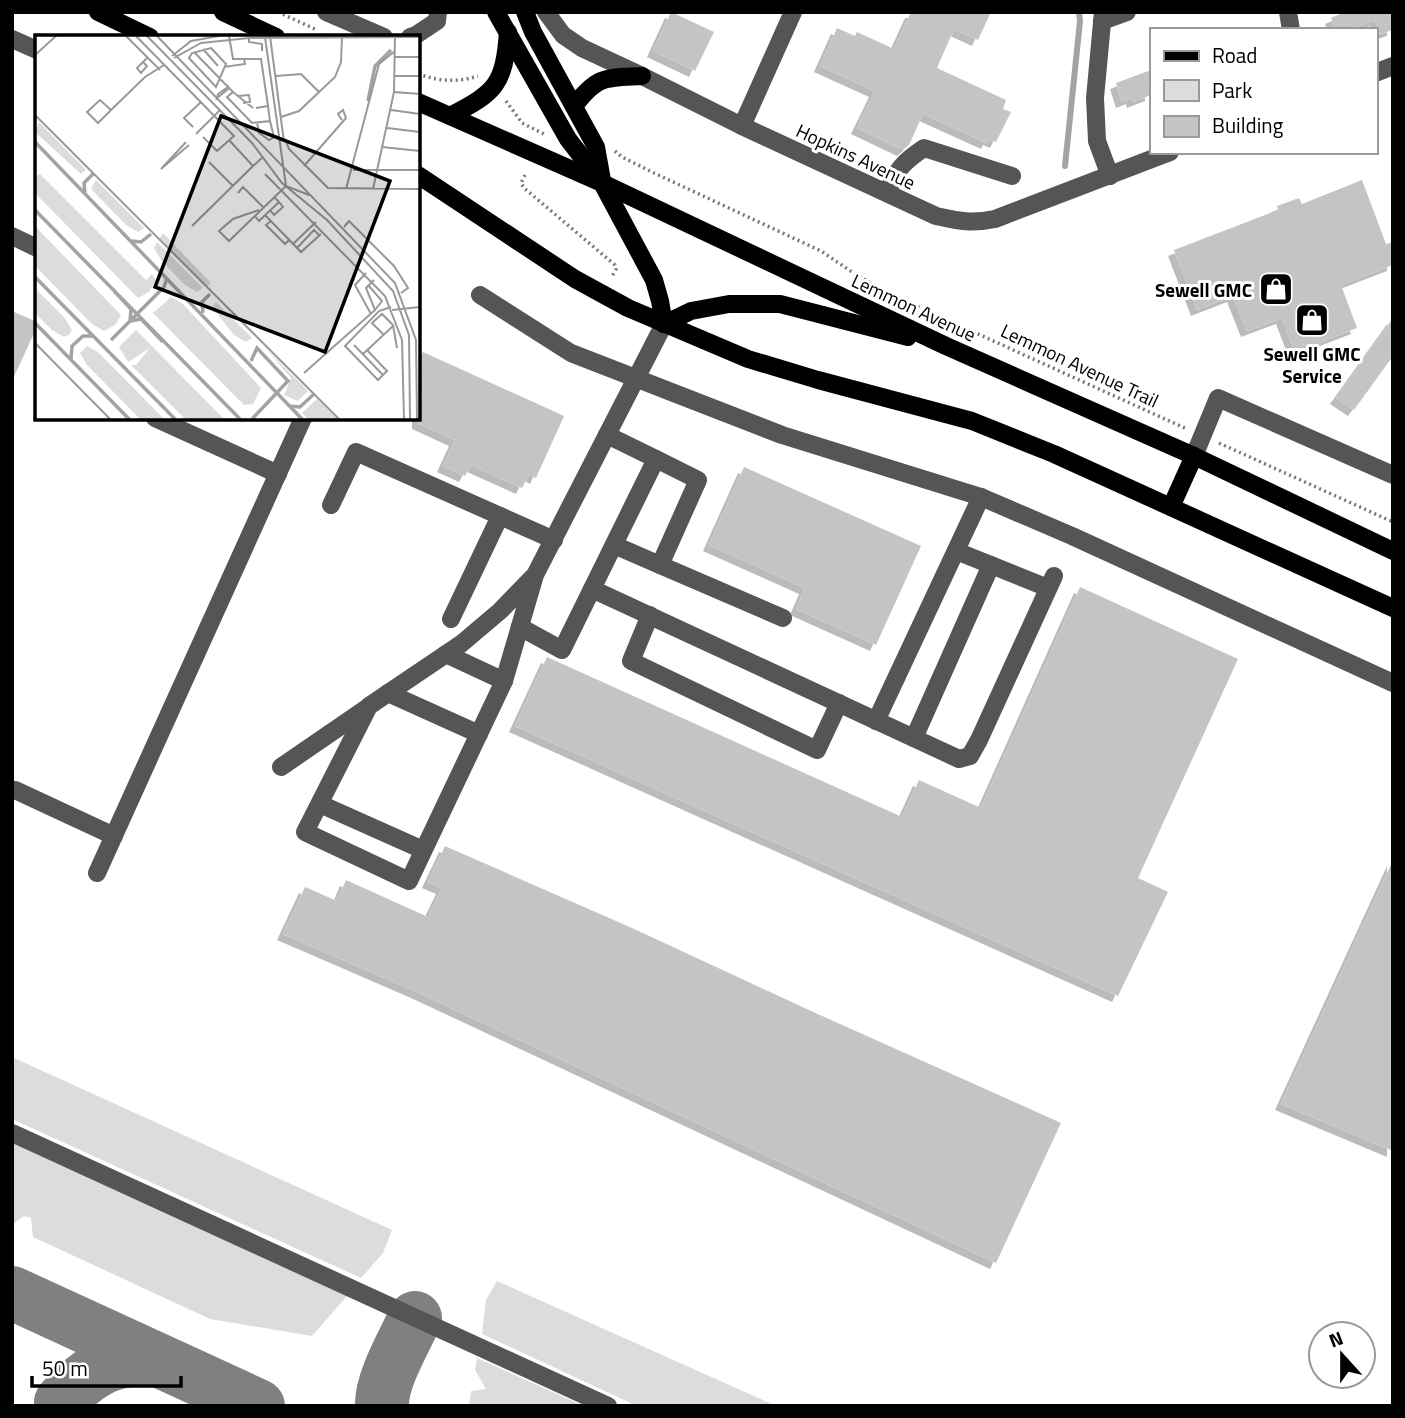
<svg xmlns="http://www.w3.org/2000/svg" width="1405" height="1418" font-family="'Titillium Web',sans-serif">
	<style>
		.green { fill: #dcdcdc }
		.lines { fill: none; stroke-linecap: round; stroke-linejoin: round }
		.stream { stroke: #a3a3a3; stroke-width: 6 }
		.taxiway { stroke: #808080; stroke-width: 54 }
		.building { fill: #c4c4c4; filter: url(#shadow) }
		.path { stroke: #777; stroke-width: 3.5; stroke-dasharray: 2 3.5; stroke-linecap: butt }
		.minor { stroke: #555; stroke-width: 18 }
		.major { stroke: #000; stroke-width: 18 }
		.labels { text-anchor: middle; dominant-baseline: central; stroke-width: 6; stroke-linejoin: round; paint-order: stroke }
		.street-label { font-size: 19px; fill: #000; stroke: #fff }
		.poi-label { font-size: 19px; font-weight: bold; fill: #000; stroke: #fff; text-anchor: end }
		.inset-river { fill: none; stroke: #a3a3a3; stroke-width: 3.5 }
		.inset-road { fill: none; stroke: #999; stroke-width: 2 }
		.view { fill: #000; fill-opacity: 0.15; stroke: #000; stroke-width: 3.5 }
		.inset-edge { fill: none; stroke: #000; stroke-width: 3.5 }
	</style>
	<defs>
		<filter id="shadow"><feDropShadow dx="-6" dy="6" stdDeviation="0" flood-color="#0004"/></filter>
	</defs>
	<rect width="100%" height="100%" fill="#fff"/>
	<!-- green -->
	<g class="green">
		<path d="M12,1057L392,1230L383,1253L361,1278L12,1119Z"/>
		<path d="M12,1143L347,1296L312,1336L210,1319L33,1237L31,1218L24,1216L12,1225Z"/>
		<path d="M497,1281L776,1406H637L482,1334L486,1300Z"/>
		<path d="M477,1358L584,1406H469L471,1391L486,1389L475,1370Z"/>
	</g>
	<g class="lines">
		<!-- stream -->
		<path class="stream" d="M1065,166L1080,21L1079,12"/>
		<!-- taxiway -->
		<g class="taxiway">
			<path d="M12,1293L258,1406"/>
			<path d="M61,1402C83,1375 109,1358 145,1360"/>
			<path d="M382,1406C381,1380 404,1342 415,1318"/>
		</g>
	</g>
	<!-- building -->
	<g class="building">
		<path d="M671,12L714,32L695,71L653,51Z"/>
		<path d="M911,12H991L978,40L954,29L937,68L1006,100L1003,109L1011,112L996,142L989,139L987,143L923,114L909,145L903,150L857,128L875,91L820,66L837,28L855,36L857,32L894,49Z"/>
		<path d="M1345,12H1393V30L1380,34L1375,20L1350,30H1336L1331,18Z"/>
		<path d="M1151,70V95L1133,102L1132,98L1122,102L1116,83Z"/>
		<path d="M1362,180L1386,244L1393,242V265L1341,285L1357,328L1295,352L1282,318L1247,331L1233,296L1197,310L1174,250L1278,210L1277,206L1299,198L1302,204Z"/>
		<path d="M12,311L37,322V327L12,381Z"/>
		<path d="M1393,318V356L1354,410L1336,398Z"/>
		<path d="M423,352L564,416L536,478L529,474L522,488L471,465L465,476L443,466L455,440L418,423V363Z"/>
		<path d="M744,467L921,546L876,645L796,609L805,588L709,545Z"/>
		<path d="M1080,587L1238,659L1138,878L1168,892L1118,996L515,726L547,657L902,817L919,780L981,808Z"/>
		<path d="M445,846L632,928L811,1011L1061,1123L996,1263L417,992L283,934L305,887L337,901L346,880L428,917L442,888L428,882Z"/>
		<path d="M1393,860V1151L1281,1104Z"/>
	</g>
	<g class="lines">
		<!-- path -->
		<g class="path">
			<path d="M278,12L317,30"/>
			<path d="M418,74C439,81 456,83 478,76"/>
			<path d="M506,101L522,123L544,134"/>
			<path d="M615,151L622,157L654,173L821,251L852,272L888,293L1187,429"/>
			<path d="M525,175L521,183L524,188L615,265L616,269L611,278"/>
			<path d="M1219,443L1393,522"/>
		</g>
		<!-- minor -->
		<g class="minor">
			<path d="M326,12L384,37"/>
			<path d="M546,12L563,35L582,48L642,76L742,126L936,216C959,221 971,224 995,219L1170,152"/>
			<path d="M1103,12L1095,98L1097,141L1110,176"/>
			<path d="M1288,12L1291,30"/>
			<path d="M1102,21L1127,12"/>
			<path d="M410,37L416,35L437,21L438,12"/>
			<path d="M12,39L37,50"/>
			<path d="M1375,73L1393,66"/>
			<path d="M742,126L793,12"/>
			<path d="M887,193C896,170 903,162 924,148L1012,176"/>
			<path d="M12,236L37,248"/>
			<path d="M480,295L571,353L782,435L981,497L1072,536L1393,683"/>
			<path d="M155,418L278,474"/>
			<path d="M1194,456L1218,398L1393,475"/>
			<path d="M331,505L356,452L554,540"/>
			<path d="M614,545L660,565L698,480L656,459"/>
			<path d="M956,551L991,565"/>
			<path d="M660,565L783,618"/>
			<path d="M535,575L500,611L461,644L369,706L305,832L409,881L504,681L535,575L664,324"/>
			<path d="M592,589L959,759L970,756L979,740L1054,576"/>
			<path d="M650,615L631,661L817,750L839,703"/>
			<path d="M451,619L500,516"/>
			<path d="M520,627L562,650L656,459L607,435"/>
			<path d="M446,654L504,681"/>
			<path d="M388,693L479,734"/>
			<path d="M876,721L981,497"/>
			<path d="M914,738L991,565L1048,588"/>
			<path d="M281,767L367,708"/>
			<path d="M15,790L114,836"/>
			<path d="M320,804L423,850"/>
			<path d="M97,873L303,418"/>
			<path d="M12,1133L608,1406"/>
		</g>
		<!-- major -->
		<g class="major">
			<path d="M98,12L150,37"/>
			<path d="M223,12L276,37"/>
			<path d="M496,12L568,139L602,183L654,280L660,301L664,324"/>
			<path d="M525,12L533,32L596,147L602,180"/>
			<path d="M418,102L602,183L946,346L1194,456L1393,551"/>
			<path d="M574,106C598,75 605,78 642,76"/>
			<path d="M450,116C496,92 504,85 508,32"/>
			<path d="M418,175L575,279L628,308L748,359L818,380L972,421L1054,454L1393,608"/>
			<path d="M664,324L691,311L729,304H780L908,337"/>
			<path d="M1171,507L1194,456"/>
		</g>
	</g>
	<!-- icons -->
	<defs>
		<g id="shop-square" transform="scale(1.75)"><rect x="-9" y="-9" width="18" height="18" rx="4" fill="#000" stroke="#fff"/><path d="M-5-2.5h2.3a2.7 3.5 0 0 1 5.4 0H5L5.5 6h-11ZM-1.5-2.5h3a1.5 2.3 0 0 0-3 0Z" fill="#fff"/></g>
	</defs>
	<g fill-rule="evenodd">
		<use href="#shop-square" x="1276" y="289"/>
		<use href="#shop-square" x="1312" y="320"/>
	</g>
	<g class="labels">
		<!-- street labels -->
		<g class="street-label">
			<text transform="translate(856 156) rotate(25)">Hopkins Avenue</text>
			<text transform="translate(914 307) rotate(25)">Lemmon Avenue</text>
			<text transform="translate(1080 365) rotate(25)">Lemmon Avenue Trail</text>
		</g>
		<!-- poi labels -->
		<g class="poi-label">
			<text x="1252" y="289">Sewell GMC</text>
			<text x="1312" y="353" text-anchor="middle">Sewell GMC<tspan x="1312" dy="22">Service</tspan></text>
		</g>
	</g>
	<!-- overview -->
	<g transform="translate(35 35)">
		<rect width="385" height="385" fill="#fff"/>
		<path d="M4,87L51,135L46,139L0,97ZM5,139L111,245L117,239L121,246L114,257L103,263L0,158V142ZM61,145L109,193L103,197L91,190L56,154ZM0,191L86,280L80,290L69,296L57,289L0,231ZM128,198L176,248L174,250L170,252L124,204ZM122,207L168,253L162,257L150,250L126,225L119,213ZM0,253L29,282L37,295L34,300L29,302L17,295L0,278ZM136,262L148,269L226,353L218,369L209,370L118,278ZM181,267L217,303L211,307L199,300L177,272ZM101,295L189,384H150L96,330H101L115,313L93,327L84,312ZM52,311L64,318L129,384H105L52,330L45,318ZM231,314L273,356L263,366L249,360L256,343ZM282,364L302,384H273L267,378Z" fill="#dcdcdc"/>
		<path class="inset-river" d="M333,66L340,31L356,15M0,107L267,384M50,158L49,148L58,139M0,175L205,384M97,206L106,207L116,199M0,242L140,384M79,256L96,274L95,286L106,284L128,307M168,278L167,267L175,259M0,288L94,384M76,305L129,252L132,243M36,324L37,311L48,301H58M216,326L222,313L253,346L217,384M254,371L265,372L279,359"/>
		<path class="inset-road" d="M91,1L125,35M101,1L199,101L182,116L168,102M112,1L217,108L247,148L292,185L358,256L374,300L375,384M122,1L360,248L381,305L382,384M194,1L198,24H226L233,71M235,1L249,107M230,2L251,151M214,3V7L227,9V16M176,13L191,29L181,52L154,23L157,18ZM168,14L183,31M159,17L198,57L192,62L217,88L235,86L233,71L221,73M0,20L21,1M137,21L156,6L184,1M360,22H385M139,23L166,8L214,3L385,2M108,27L112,31L106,38L102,33L112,23M189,32L210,29L209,24M241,41L266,39L284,57M360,41H385M193,52V54L182,63L183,59ZM198,57L218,73M359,57L385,59M203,61L214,60L215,67L208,68M76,75L65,65L52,77L63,88L76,75L110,42L129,30M356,75L385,79M0,80L304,384M246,82L264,76L300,42L306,27L307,2M222,87L224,98L234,105L239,102L235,86M158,92L149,83L166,67M352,93L385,97M161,99L185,75M250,104L254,114L293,153L385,154M194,105L218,131L228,122M151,107L126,134L154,110M347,112L385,116M174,127L198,151M269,131L311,83L308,75L303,79L307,85M318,135H385M230,139L350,261L367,305L369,384M251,151L274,160M311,154L344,29L360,16M338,154L359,57L360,1M203,158L208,152L228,172M224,175L198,184L184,196L194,206L251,151M235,175L239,180L248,172L244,167M230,180L266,217L286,199M220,181L224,186L244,167L240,163M236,186L231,190L250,209L254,205M157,191L218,131M309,192L314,186L359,231L373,253L366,258M258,209L281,187M262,213L279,195L285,201M331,238L320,250L336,279M334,251L347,266L340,275M357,275L385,272M348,299L337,288L347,279L358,290L362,313M0,308L75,384M319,310L348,340M332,315L352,336L343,345L310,311L344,276L356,272M328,319L358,291M269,338L340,275L331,253L339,245"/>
		<path class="view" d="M186,81L355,146L290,317L120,252Z"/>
		<rect width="385" height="385" class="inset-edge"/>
	</g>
	<!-- border -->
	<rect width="1405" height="1418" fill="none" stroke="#000000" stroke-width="28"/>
	<!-- legend -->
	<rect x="1150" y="28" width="228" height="126" fill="#ffffff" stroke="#999999" stroke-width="2"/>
	<rect x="1164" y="51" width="35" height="10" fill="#000000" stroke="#999999" stroke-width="2"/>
	<text x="1212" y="63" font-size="21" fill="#000000">Road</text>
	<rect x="1164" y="80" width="35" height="21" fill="#dcdcdc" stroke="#999999" stroke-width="2"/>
	<text x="1212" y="98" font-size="21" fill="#000000">Park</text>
	<rect x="1164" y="116" width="35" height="21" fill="#c4c4c4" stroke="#999999" stroke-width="2"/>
	<text x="1212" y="133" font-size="21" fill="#000000">Building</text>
	<!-- north arrow -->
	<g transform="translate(1342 1355) rotate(339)"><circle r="33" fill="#ffffff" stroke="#999999" stroke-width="2"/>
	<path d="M0-5L12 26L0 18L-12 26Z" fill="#000000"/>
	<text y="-10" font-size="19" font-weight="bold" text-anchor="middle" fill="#000000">N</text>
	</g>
	<!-- scale -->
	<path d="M32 1376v10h149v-10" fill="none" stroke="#000000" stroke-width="3.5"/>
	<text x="42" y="1376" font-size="21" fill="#000000" stroke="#ffffff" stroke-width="5" paint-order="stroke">50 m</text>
</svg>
